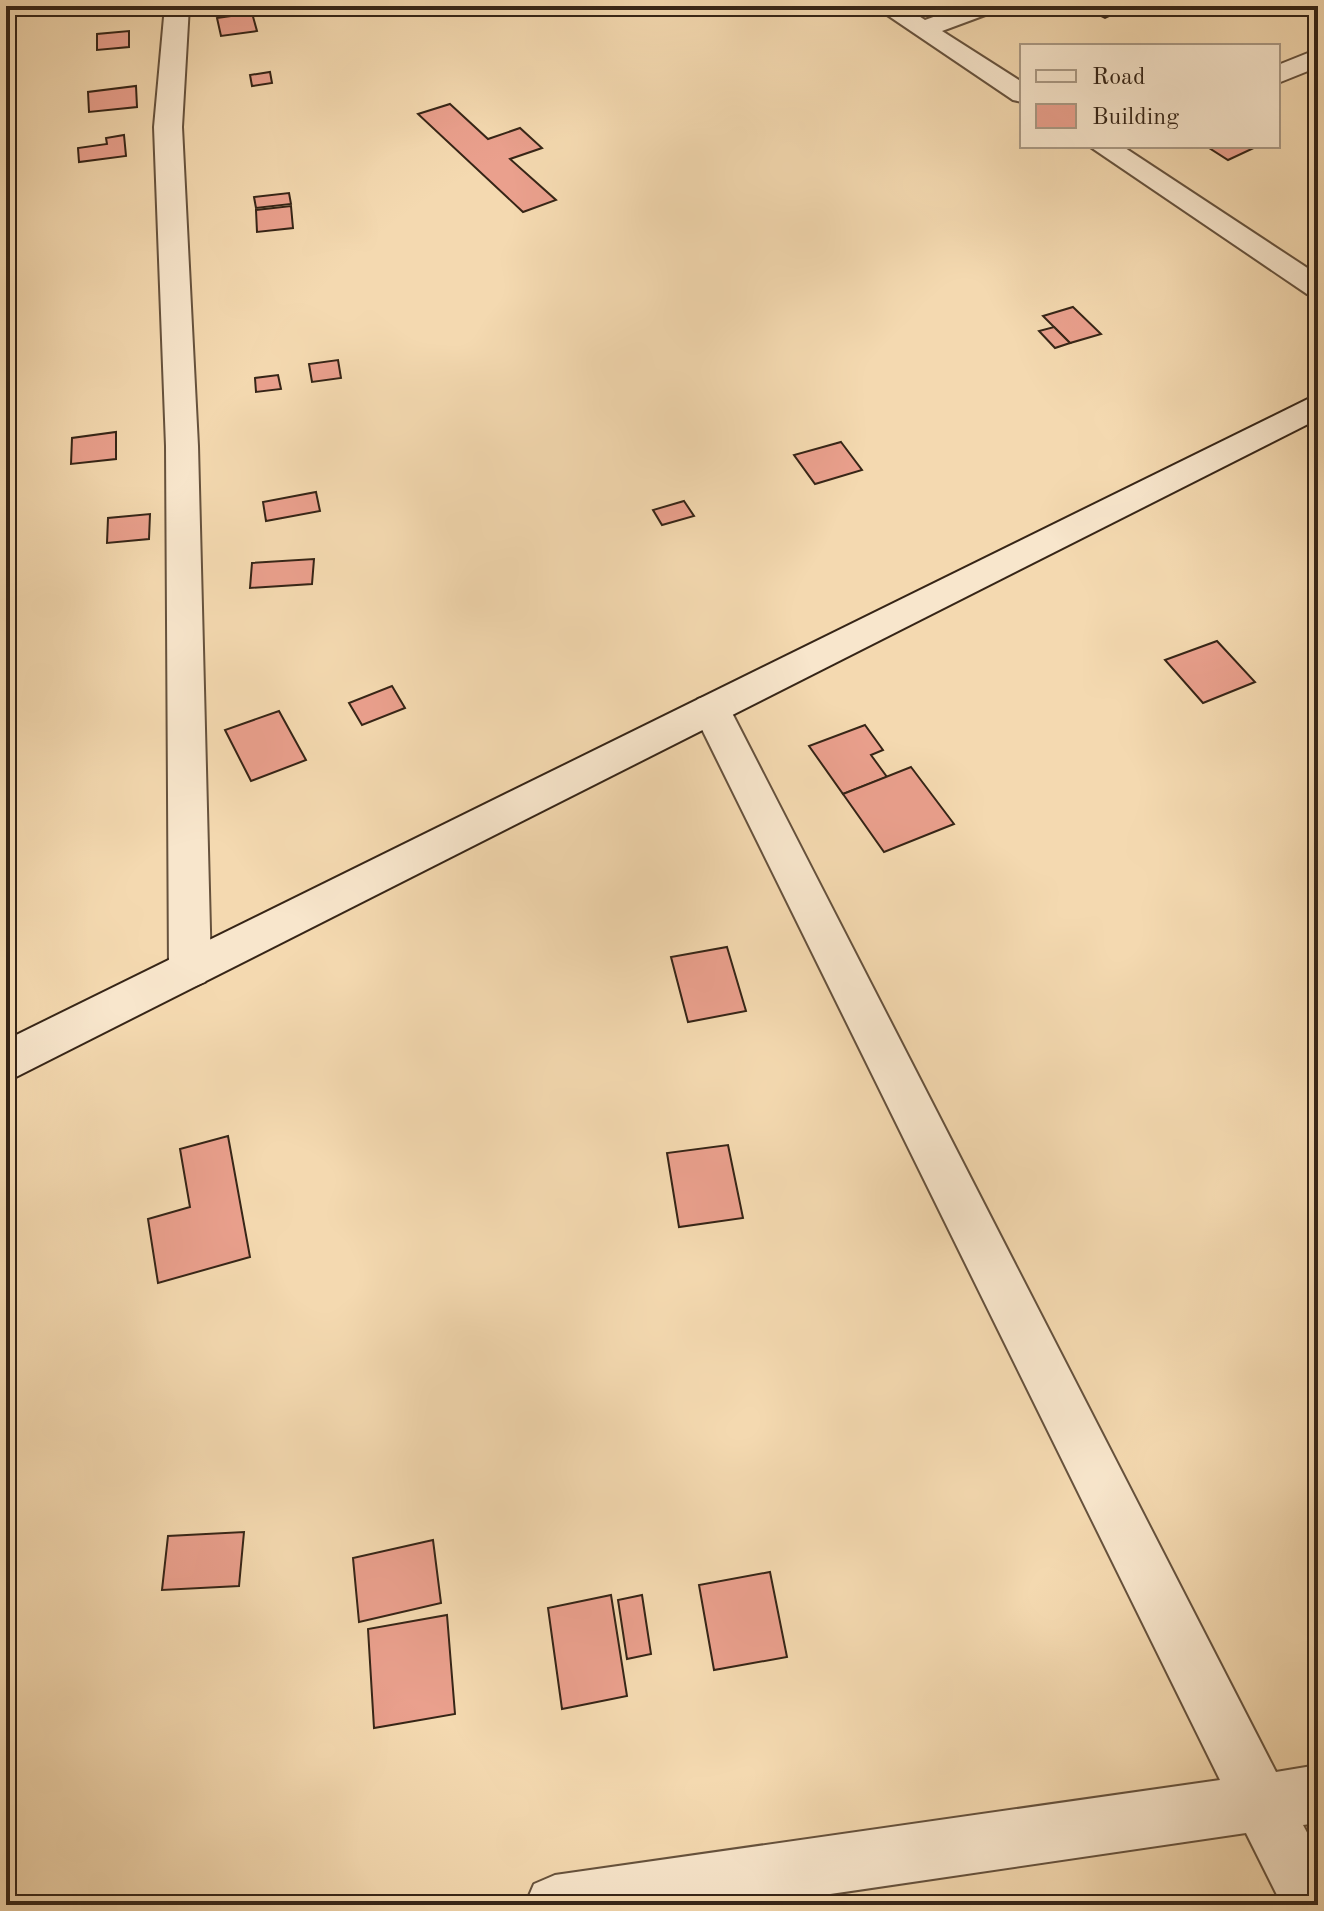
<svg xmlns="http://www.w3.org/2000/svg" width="1324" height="1911" font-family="'Old Standard TT',serif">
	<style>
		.building { fill: #eaa08d; stroke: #362517; stroke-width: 2 }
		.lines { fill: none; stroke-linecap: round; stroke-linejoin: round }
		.minor-casing { stroke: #66523d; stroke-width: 4 }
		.secondary-casing { stroke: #362517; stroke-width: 4 }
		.minor { fill: #f8e6cc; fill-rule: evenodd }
		.secondary { fill: #f8e6cc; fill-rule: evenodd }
	</style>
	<rect width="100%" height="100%" fill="#f4d9b0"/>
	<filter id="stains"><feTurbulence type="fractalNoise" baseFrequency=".0025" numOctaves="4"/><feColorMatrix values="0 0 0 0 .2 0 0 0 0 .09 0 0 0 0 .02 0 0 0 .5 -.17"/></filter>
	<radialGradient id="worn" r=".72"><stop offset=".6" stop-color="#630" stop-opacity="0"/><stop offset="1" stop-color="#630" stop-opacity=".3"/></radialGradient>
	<!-- building -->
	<g class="building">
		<path d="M1081,6H1126L1129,7L1105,18Z"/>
		<path d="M252,13L257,31L221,36L217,18Z"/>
		<path d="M129,31V47L97,50V34Z"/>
		<path d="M270,72L272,83L252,86L250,75Z"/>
		<path d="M136,86L137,107L89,112L88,92Z"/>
		<path d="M450,104L488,139L520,128L542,148L510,159L556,200L523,212L418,114Z"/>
		<path d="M124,135L126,156L79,162L78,148L107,144L106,138Z"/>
		<path d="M1206,146H1255L1256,147L1228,160Z"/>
		<path d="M289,193L291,204L256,208L254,197Z"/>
		<path d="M291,206L293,228L257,232L256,210Z"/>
		<path d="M1073,307L1101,334L1070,343L1043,316Z"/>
		<path d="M1054,327L1070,343L1055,348L1039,331Z"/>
		<path d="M338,360L341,378L312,382L309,364Z"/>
		<path d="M278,375L281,389L256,392L255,378Z"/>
		<path d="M116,432V459L71,464L72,438Z"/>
		<path d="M841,442L862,470L815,484L794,455Z"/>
		<path d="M316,492L320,511L266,521L263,502Z"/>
		<path d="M684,501L694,516L662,525L653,510Z"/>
		<path d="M150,514L149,539L107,543L108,518Z"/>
		<path d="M314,559L312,584L250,588L252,563Z"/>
		<path d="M1217,641L1255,682L1203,703L1165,660Z"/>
		<path d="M392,686L405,708L362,725L349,703Z"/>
		<path d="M279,711L306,760L251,781L225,730Z"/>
		<path d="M865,725L883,750L871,755L887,777L843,794L809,746Z"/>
		<path d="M911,767L954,824L884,852L843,794Z"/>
		<path d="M727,947L746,1011L688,1022L671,957Z"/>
		<path d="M228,1136L250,1257L158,1283L148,1219L190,1207L180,1149Z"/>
		<path d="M728,1145L743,1218L679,1227L667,1153Z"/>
		<path d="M244,1532L239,1586L162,1590L168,1536Z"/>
		<path d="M433,1540L441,1603L359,1622L353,1558Z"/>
		<path d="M770,1572L787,1657L714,1670L699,1585Z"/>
		<path d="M611,1595L627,1696L562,1709L548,1608Z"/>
		<path d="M642,1595L651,1654L627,1659L618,1600Z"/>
		<path d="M447,1615L455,1714L374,1728L368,1629Z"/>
	</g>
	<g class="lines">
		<!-- minor casing -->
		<g class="minor-casing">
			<g id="minor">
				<path d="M165,6H189L182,127L198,446L211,970L205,982L190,988L175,982L169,970L166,446L154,127Z"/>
				<path d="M874,6H903L925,20L964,6H999L996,11L942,31L1022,82V102L1013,100Z"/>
				<path d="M1318,49V67L1278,83V65Z"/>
				<path d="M1089,146H1122L1318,275V297L1307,294Z"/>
				<path d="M711,695L724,699L730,709L1276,1772L1318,1765V1823L1303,1825L1318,1853V1905H1282L1246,1833L756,1905H525L534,1884L555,1875L1220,1780L692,709L698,699Z"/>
			</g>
		</g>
		<!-- secondary casing -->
		<g class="secondary-casing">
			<path id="secondary" d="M1318,394V419L6,1082V1040Z"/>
		</g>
		<!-- minor -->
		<use href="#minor" class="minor"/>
		<!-- secondary -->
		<use href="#secondary" class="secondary"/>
	</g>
	<!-- margin -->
	<rect width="1324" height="1911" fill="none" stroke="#f4d9b0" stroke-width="32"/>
	<rect x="8" y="8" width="1308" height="1895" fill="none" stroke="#362517" stroke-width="4"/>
	<rect x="16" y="16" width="1292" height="1879" fill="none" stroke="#362517" stroke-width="2"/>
	<!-- legend -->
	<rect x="1020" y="44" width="260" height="104" fill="#f8e6cc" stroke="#aa9984" stroke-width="2"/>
	<rect x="1036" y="70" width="40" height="12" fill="#f8e6cc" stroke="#aa9984" stroke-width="2"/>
	<text x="1092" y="84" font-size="24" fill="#362517">Road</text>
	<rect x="1036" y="104" width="40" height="24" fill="#eaa08d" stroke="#aa9984" stroke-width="2"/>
	<text x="1092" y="124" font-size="24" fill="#362517">Building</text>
	<rect width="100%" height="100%" filter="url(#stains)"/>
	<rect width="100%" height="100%" fill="url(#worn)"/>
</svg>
